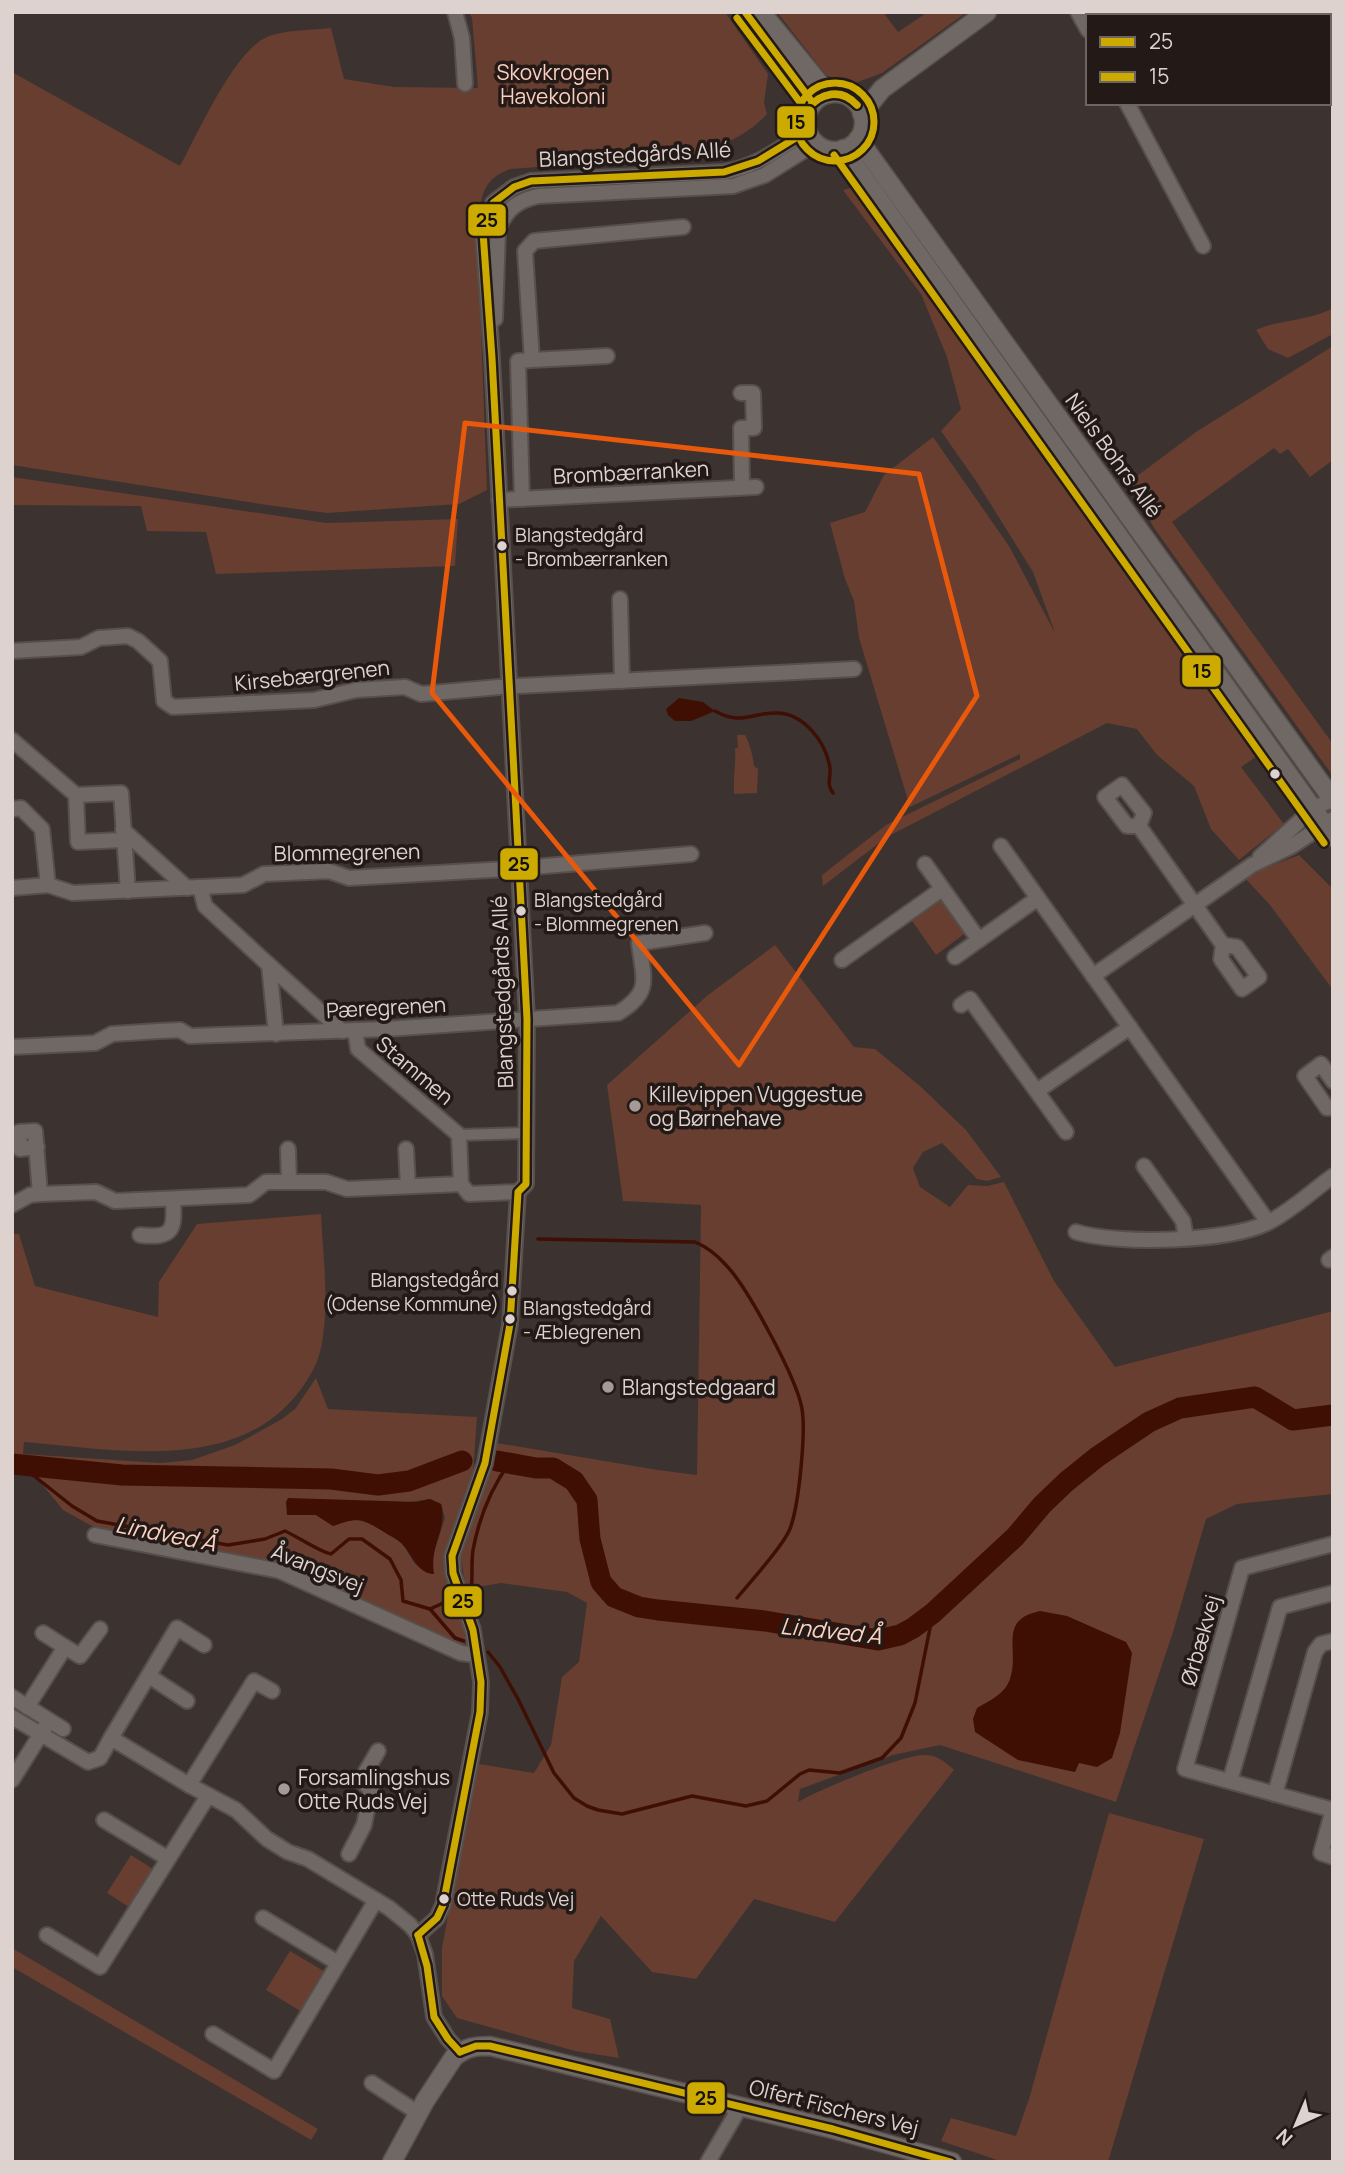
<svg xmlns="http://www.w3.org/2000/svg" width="1345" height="2174" font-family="Manrope,sans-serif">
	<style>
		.green { fill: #673e30; fill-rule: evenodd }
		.water { fill: #400f04 }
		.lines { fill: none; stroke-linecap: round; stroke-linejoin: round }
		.stream { stroke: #400f04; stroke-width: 3.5 }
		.river { stroke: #400f04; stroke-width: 21 }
		.pedestrian-casing { stroke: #574f4b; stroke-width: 14 }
		.minor-casing { stroke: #574f4b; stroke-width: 18 }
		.tertiary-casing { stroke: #574f4b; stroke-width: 21 }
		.pedestrian { stroke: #706865; stroke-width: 10 }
		.minor { stroke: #706865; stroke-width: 14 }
		.tertiary { stroke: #706865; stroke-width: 18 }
		.bus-1-casing { stroke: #231a17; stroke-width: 12 }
		.bus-2-casing { stroke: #231a17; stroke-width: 12 }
		.bus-1 { stroke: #ca0; stroke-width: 7 }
		.bus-2 { stroke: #ca0; stroke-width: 7 }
		.marked { fill: none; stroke: #e8590c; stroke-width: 5; stroke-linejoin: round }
		.bus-dot { fill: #ded2ce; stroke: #231a17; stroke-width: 2.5 }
		.poi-dot { fill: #a59a96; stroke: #231a17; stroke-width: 2.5 }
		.labels { text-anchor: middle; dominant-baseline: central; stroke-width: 7; stroke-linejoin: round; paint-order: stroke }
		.bus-label { font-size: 19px; fill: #ded2ce; stroke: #231a17; text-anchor: start }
		.park-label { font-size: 21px; fill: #fbcebf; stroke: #231a17 }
		.street-label { font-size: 21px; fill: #ded2ce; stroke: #231a17 }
		.poi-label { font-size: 21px; fill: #ded2ce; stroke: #231a17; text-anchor: start }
		.water-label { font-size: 23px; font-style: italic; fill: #fed2c2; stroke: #231a17 }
		.line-badge { stroke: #231a17; stroke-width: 2.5 }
		.pale-badge-label { font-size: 19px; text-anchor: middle; font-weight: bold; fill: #111 }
	</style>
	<rect width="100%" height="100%" fill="#3c322f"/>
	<!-- green -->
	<g class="green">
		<path d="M469,12H725L768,74L764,103L767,114C747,136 720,146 692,156L510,169C481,180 482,197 477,224L487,490L459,504L327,513L267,505L12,465V72L180,166C198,133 234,51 267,37C283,30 313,30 331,28L344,79L394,87L478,88L472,18Z"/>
		<path d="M777,12H883L898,32L928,12H967L882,73L850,85L826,75Z"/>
		<path d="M1095,12H1277L1279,16H1097Z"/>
		<path d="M859,186L1260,754L1241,767L1284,824L1239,860L1211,829L1194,786L1157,755L1137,729L1107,723L887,837L823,886L822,875L886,825L1020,759V754L910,807L859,638L854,601L845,579L830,523L865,512L884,475L933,437L1009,546L1055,633L1033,572L978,484L941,431L961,409L947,357L921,294L843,190Z"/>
		<path d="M1333,308V334L1288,358L1268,349L1256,330C1281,319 1310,321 1333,308Z"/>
		<path d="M1333,346V460L1310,477L1288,449L1280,454L1274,448L1172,522L1333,744V776L1154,528L1129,482L1196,432Z"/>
		<path d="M12,477L327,523L458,519L455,566L216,574L206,532L147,531L141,506L12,505Z"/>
		<path d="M737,735H745C750,744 753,756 754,766L758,769L757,793L734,794C733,778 736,765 735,748H738Z"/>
		<path d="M1299,855L1330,886H1333V990L1270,905L1243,876Z"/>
		<path d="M937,899L942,900L968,931L936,955L910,918Z"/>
		<path d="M775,945L854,1047L875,1049L920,1086L966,1130L1001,1177L987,1181L977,1179L942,1143L923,1152L913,1168L920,1187L950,1207L968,1185L987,1186L1004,1182L1054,1281L1115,1367L1333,1311V1494L1237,1504L1206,1519L1173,1632L1116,1802L940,1745L893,1755L800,1789L798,1802C818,1790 906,1753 926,1755C937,1755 947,1763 954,1770L835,1922L754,1899L696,1979L652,1972L601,1916L574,1961L572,2008L610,2019L619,2058L575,2051L457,2018L442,1996V1948L465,1822L479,1764L534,1773L551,1745L562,1677L579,1662L587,1603L567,1592L501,1583L466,1589L461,1558L478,1505L491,1442L658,1470L697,1475L701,1205L623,1201L607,1085L708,995Z"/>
		<path d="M321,1214C323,1258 330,1304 321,1348C317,1367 306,1384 293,1399C229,1473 110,1449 24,1442L23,1454L161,1463L192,1460L235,1445L282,1419L295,1409L316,1378L328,1409L477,1417L472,1487L446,1554L469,1636L464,1645L279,1568L99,1530L63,1510L23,1461L12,1460V1234H19L35,1286L158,1317L159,1282L197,1224ZM430,1499L441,1504L445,1518L427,1573L415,1564L402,1543L364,1519H353L333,1526L316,1515Z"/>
		<path d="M1109,1813L1204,1839L1108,2162H1003L941,2141L951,2118L1016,2136L1029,2099Z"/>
		<path d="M131,1855L156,1871L132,1909L107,1893Z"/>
		<path d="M12,1948L318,2129L311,2140L12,1967Z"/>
		<path d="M290,1951L327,1973L302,2012L266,1990Z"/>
	</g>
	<!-- water -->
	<g class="water">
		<path d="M679,698L703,702L715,711L691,721H675L668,715L666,709Z"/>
		<path d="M288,1498L416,1502L430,1499L441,1504C448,1530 429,1545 434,1574C417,1573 413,1556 403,1545C398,1539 390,1536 384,1532C361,1518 358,1517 333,1526L316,1515H287L286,1502Z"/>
		<path d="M1040,1611L1067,1616L1126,1642L1132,1653L1120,1733L1112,1758L1097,1767L1079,1763L1075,1772L1018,1760L975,1732L973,1719L977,1708C989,1701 1005,1694 1010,1679C1020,1649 997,1620 1040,1611Z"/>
	</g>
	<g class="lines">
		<!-- stream -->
		<g class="stream">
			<path d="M715,711C741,726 752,712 778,713C804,714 826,742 830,768C831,778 826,784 833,793"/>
			<path d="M538,1239L695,1242C707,1247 716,1254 725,1264C747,1286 797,1379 802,1409C806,1433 799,1502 791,1526C786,1543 750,1582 737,1598"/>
			<path d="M19,1464L72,1506L97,1521L228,1545L265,1539L285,1531C298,1537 320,1552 331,1554L349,1539H362L390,1559L401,1580L403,1601L430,1609L450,1600"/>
			<path d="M471,1590C473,1576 471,1563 473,1550C479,1518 491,1488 510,1462"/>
			<path d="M430,1609L455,1638L464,1641"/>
			<path d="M488,1652L500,1667L518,1699L554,1773L574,1798L587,1806L598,1810L622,1814L692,1796L746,1806L767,1801L800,1774L809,1770L840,1773L882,1758L901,1738L915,1703L933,1613"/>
		</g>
		<!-- river -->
		<g class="river">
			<path d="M497,1461L536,1468H553L574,1481L587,1500L590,1539L601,1582L614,1597L639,1607L658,1610L765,1621L878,1640L900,1635L913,1628L933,1613L1015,1537L1042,1505L1066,1482L1097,1457L1149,1422L1180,1408L1255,1397L1293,1420L1333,1415"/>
			<path d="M12,1464L122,1475L331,1479L378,1485L409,1481L462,1461"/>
		</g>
		<!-- pedestrian casing -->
		<g class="pedestrian-casing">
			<path id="pedestrian" d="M459,1135L527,1133"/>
		</g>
		<!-- minor casing -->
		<g class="minor-casing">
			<g id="minor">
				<path d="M455,12L462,38L465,84"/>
				<path d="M1078,12L1088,30"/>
				<path d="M1127,103L1203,246"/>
				<path d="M495,319L498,230C506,209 517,201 538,196L733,186L765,175L816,143"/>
				<path d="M532,360L607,356"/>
				<path d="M741,393H753L754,428H741L742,487"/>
				<path d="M522,499L518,361L532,360L525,251L534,241L683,227"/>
				<path d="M499,500L756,487"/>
				<path d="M620,599L622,681"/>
				<path d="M12,651L81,647L99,638L128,636L138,641L160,661L164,701L173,707L314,700L356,690L405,687L421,694L499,687L854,669"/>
				<path d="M12,740L76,795L121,793L128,891"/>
				<path d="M76,795L78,842L123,840"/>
				<path d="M12,809L21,808L42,829L48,885"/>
				<path d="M1139,826H1127L1105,797L1122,785L1144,813L1139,826L1223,945L1221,959L1242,989L1259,977L1237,947L1223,945"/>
				<path d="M123,830L187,888"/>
				<path d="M1001,846L1268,1222"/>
				<path d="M1260,857L1313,809L1333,799"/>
				<path d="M925,864L979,940"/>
				<path d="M200,887L205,906L269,965L276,1034"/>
				<path d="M12,888L48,885L73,893L243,885L264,874L329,871L349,878L507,869L691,854"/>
				<path d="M955,957L1038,898"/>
				<path d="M842,960L942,889"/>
				<path d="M269,965L342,1031"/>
				<path d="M1093,976L1252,865L1292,846L1333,819"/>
				<path d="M961,1005L970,999L1066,1132"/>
				<path d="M355,1030L358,1049L459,1135L461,1184L469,1194L518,1192"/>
				<path d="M12,1047L95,1043L112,1034L159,1031L180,1030L190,1036L386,1029L618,1013C653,992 643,978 639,943L705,933"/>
				<path d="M1333,1081L1321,1064L1305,1076L1327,1108L1333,1107"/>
				<path d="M1037,1091L1130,1027"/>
				<path d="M37,1147L20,1149L19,1132L35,1131L40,1194"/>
				<path d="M288,1149L289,1182"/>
				<path d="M406,1149L408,1186"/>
				<path d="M1144,1166L1183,1221L1186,1238"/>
				<path d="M12,1205L30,1195L40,1194L96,1192L115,1201L249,1195L266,1182H326L347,1189L461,1184"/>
				<path d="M1076,1232C1118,1245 1227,1242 1267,1223C1290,1212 1312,1191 1333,1176"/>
				<path d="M140,1235C174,1239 175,1229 173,1199"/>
				<path d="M1329,1260L1333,1257"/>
				<path d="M95,1535L280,1571L461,1653L476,1655"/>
				<path d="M1333,1544L1242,1568L1185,1769L1333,1810"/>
				<path d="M65,1647L80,1656L100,1629"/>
				<path d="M149,1676L187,1701"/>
				<path d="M12,1697L63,1729"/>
				<path d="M27,1707L65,1647L43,1633"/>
				<path d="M12,1717L88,1762L100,1758L111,1738L189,1785L236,1810L267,1839L288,1852L308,1859L389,1908L410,1925L418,1935L425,1954L434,2017L448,2039L460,2052"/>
				<path d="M111,1738L177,1628L204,1645"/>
				<path d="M12,1780L49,1721"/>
				<path d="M1230,1781L1280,1607L1333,1593"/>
				<path d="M189,1785L254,1681L272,1691"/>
				<path d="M1275,1794L1315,1652L1321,1644L1333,1641"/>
				<path d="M1333,1810L1321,1853L1333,1857"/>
				<path d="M104,1820L167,1858"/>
				<path d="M349,1854L364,1825L371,1790L361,1780L378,1751"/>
				<path d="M263,1918L338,1963"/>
				<path d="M47,1935L100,1967L208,1796"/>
				<path d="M418,1935L437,1918L443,1905L480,1712L481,1682L473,1630L453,1573L452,1556L485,1463L510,1324L518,1192L526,1184L527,1019L492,358L483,232L493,203L514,187L531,181L724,172C759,166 778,149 807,131"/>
				<path d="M213,2034L274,2071L376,1900"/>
				<path d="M372,2083L418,2113"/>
				<path d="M708,2162L740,2107"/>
			</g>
		</g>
		<!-- tertiary casing -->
		<g class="tertiary-casing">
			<g id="tertiary">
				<path d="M745,12L813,103"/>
				<path d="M761,12L828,94"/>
				<circle cx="835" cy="122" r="29"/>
				<path d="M862,114L882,89L987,12"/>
				<path d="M858,139L1333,800"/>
				<path d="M843,149L1333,837"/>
				<path d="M392,2162L425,2101L454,2057C466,2047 475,2046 490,2046L833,2129L952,2162"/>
			</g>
		</g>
		<!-- pedestrian -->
		<use href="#pedestrian" class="pedestrian"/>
		<!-- minor -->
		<use href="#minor" class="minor"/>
		<!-- tertiary -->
		<use href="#tertiary" class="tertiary"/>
		<!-- bus-1 casing -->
		<g class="bus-1-casing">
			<g id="bus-1">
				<path d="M745,12L813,103"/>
				<path d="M807,110C820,92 842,87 857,105"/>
				<path d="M807,110C820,92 841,89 857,105"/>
				<path d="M418,1935L437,1918L443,1905L480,1712L481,1682L473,1630L453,1573L452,1556L485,1463L510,1324L518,1192L526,1184L527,1019L492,358L483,232L493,203L514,187L531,181L724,172L758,161L807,131"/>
				<path d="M418,1935L427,1966L434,2017L448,2039L460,2052"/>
				<path d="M460,2052L476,2046H490L833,2129L951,2162"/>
			</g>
		</g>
		<!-- bus-2 casing -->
		<g class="bus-2-casing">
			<g id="bus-2">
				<path d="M737,18L805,109"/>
				<circle cx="835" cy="122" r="39"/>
				<path d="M834,155L1324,843"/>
			</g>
		</g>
		<!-- bus-1 -->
		<use href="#bus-1" class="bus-1"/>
		<!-- bus-2 -->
		<use href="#bus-2" class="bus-2"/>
	</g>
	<!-- marked area -->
	<path class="marked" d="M465,423L919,474L977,696L739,1065L432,693Z"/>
	<!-- markers -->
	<g class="bus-dot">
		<circle cx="502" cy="546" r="6"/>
		<circle cx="1275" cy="774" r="6"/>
		<circle cx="521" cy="911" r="6"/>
		<circle cx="512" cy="1291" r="6"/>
		<circle cx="510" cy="1319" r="6"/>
		<circle cx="444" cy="1899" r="6"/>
	</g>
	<g class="poi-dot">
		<circle cx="635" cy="1106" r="7"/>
		<circle cx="608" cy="1387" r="7"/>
		<circle cx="284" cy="1789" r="7"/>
	</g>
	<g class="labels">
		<!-- bus labels -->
		<g class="bus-label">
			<text x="515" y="535">Blangstedgård<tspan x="515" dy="24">- Brombærranken</tspan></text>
			<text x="534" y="900">Blangstedgård<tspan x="534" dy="24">- Blommegrenen</tspan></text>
			<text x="499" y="1280" text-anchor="end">Blangstedgård<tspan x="499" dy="24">(Odense Kommune)</tspan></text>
			<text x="523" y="1308">Blangstedgård<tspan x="523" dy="24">- Æblegrenen</tspan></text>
			<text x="457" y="1899">Otte Ruds Vej</text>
		</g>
		<!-- park labels -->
		<g class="park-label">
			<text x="553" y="72">Skovkrogen<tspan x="553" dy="24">Havekoloni</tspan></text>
		</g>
		<!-- street labels -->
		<g class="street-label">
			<text transform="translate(635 154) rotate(-3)">Blangstedgårds Allé</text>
			<text transform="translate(1114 455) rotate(54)">Niels Bohrs Allé</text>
			<text transform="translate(631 472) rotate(-3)">Brombærranken</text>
			<text transform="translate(312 675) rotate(-6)">Kirsebærgrenen</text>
			<text transform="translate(347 852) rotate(-1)">Blommegrenen</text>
			<text transform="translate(502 992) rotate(-92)">Blangstedgårds Allé</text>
			<text transform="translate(386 1007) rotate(-3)">Pæregrenen</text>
			<text transform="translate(415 1070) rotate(40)">Stammen</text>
			<text transform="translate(318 1568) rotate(22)">Åvangsvej</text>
			<text transform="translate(1200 1640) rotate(-74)">Ørbækvej</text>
			<text transform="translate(834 2107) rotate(14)">Olfert Fischers Vej</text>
		</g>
		<!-- poi labels -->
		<g class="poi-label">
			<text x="649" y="1094">Killevippen Vuggestue<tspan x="649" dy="24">og Børnehave</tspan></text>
			<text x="622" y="1387">Blangstedgaard</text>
			<text x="298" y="1777">Forsamlingshus<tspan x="298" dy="24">Otte Ruds Vej</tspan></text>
		</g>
		<!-- water labels -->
		<g class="water-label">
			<text transform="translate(166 1533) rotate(11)">Lindved Å</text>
			<text transform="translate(831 1630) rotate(6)">Lindved Å</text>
		</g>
	</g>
	<g class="line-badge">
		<rect x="776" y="105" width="40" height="34" rx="7" fill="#ca0"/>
		<rect x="467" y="203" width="40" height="34" rx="7" fill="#ca0"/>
		<rect x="1181" y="654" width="41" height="34" rx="7" fill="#ca0"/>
		<rect x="499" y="847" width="40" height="34" rx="7" fill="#ca0"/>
		<rect x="443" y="1585" width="40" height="33" rx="7" fill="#ca0"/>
		<rect x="686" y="2081" width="40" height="34" rx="7" fill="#ca0"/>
	</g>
	<g class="pale-badge-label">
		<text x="796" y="129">15</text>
		<text x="487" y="227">25</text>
		<text x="1202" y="678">15</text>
		<text x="519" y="871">25</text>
		<text x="463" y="1608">25</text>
		<text x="706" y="2105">25</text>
	</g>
	<!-- border -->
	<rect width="1345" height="2174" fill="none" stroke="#ded2ce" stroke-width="28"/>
	<!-- legend -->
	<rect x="1086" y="14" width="245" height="91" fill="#231a17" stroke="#6e6460" stroke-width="2"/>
	<rect x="1100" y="37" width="35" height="10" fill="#ccaa00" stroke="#6e6460" stroke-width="2"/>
	<text x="1149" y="49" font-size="21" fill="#ded2ce">25</text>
	<rect x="1100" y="72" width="35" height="10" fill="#ccaa00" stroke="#6e6460" stroke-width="2"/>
	<text x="1149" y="84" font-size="21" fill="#ded2ce">15</text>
	<!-- north arrow -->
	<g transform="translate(1296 2125) rotate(224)" stroke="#231a17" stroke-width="5" paint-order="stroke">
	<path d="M0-5L12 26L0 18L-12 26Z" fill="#ded2ce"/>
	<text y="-10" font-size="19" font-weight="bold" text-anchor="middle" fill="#ded2ce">N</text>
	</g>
</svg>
